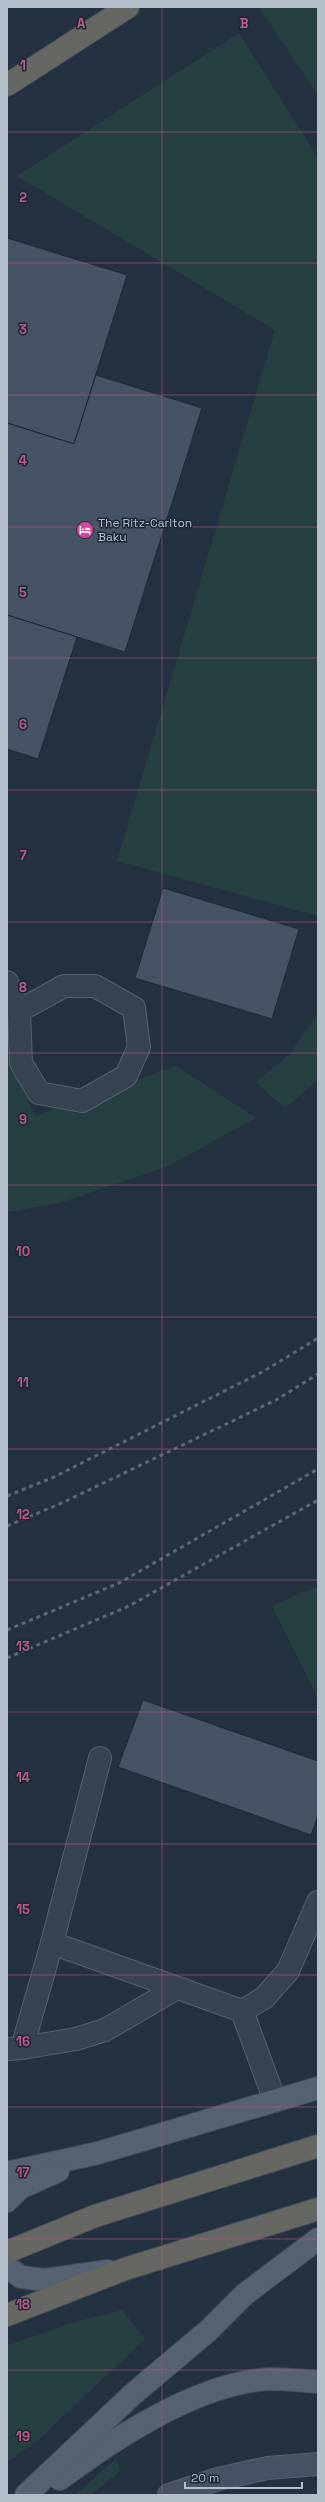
<svg xmlns="http://www.w3.org/2000/svg" width="325" height="2502" font-family="'Space Grotesk',sans-serif">
	<style>
		.green { fill: #264042 }
		.building { fill: #455365; stroke: #1f2a38 }
		.lines { fill: none; stroke-linecap: round; stroke-linejoin: round }
		.service-casing { stroke: #56616e; stroke-width: 24 }
		.secondary-casing { stroke: #56616e; stroke-width: 24 }
		.primary-casing { stroke: #424c5a; stroke-width: 24 }
		.trunk-casing { stroke: #434e5b; stroke-width: 24 }
		.service { stroke: #384351; stroke-width: 22 }
		.secondary { stroke: #465264; stroke-width: 22 }
		.primary { stroke: #566271; stroke-width: 22 }
		.trunk { stroke: #666663; stroke-width: 22 }
		.rail { stroke: #5a6778; stroke-width: 3; stroke-dasharray: 4 4; stroke-linecap: butt }
		.grid { fill: none; stroke: #bd5a88; stroke-width: 1; stroke-opacity: 0.55 }
		.labels { text-anchor: middle; dominant-baseline: central; stroke-width: 3; stroke-linejoin: round; paint-order: stroke }
		.poi-label { font-size: 12px; fill: #b5becb; stroke: #1d2836; text-anchor: start }
		.grid-label { font-size: 13px; text-anchor: middle; font-weight: bold; fill: #bd5a88; stroke: #1d2836; stroke-width: 3; stroke-linejoin: round; paint-order: stroke }
	</style>
	<rect width="100%" height="100%" fill="#243141"/>
	<!-- green -->
	<g class="green">
		<path d="M259,7H318V95Z"/>
		<path d="M239,33L318,158V916L117,861L275,330L17,176Z"/>
		<path d="M318,1013V1080L285,1108L256,1082L289,1055Z"/>
		<path d="M7,1054L35,1116L176,1066L256,1118L168,1166L60,1203L7,1212Z"/>
		<path d="M318,1586V1698L272,1606Z"/>
		<path d="M122,2310L145,2339L38,2440L7,2462V2345L78,2321Z"/>
		<path d="M116,2459L121,2471L90,2495H75Z"/>
	</g>
	<!-- building -->
	<g class="building">
		<path d="M7,238L127,275L74,444L7,423Z"/>
		<path d="M96,375L202,408L125,652L7,615V423L74,444Z"/>
		<path d="M7,615L77,637L38,759L7,749Z"/>
		<path d="M163,888L299,929L272,1019L135,978Z"/>
		<path d="M143,1700L318,1761V1815L311,1835L118,1767Z"/>
	</g>
	<g class="lines">
		<!-- service casing -->
		<g class="service-casing">
			<g id="service">
				<path d="M7,982L19,1011L21,1063L39,1093L82,1101L126,1076L139,1047L134,1008L95,986H64L19,1011"/>
				<path d="M100,1758L52,1943L242,2011L275,2101"/>
				<path d="M242,2011L264,1998L288,1971L318,1902"/>
				<path d="M22,2048L76,2039L105,2030L177,1988"/>
				<path d="M9,2049L22,2048L52,1943"/>
			</g>
		</g>
		<!-- secondary casing -->
		<g class="secondary-casing">
			<path id="secondary" d="M169,2495L218,2479L268,2468L318,2464"/>
		</g>
		<!-- primary casing -->
		<g class="primary-casing">
			<g id="primary">
				<path d="M7,2173L98,2153L318,2088"/>
				<path d="M7,2201L20,2188L58,2171"/>
				<path d="M7,2267L21,2277L45,2280L108,2271"/>
				<path d="M60,2479C116,2437 201,2381 272,2379C287,2379 303,2381 318,2382"/>
				<path d="M26,2495L133,2394L209,2330L245,2294L318,2239"/>
			</g>
		</g>
		<!-- trunk casing -->
		<g class="trunk-casing">
			<g id="trunk">
				<path d="M7,85L128,7"/>
				<path d="M7,2252L95,2216L318,2146"/>
				<path d="M7,2315L125,2269L318,2209"/>
			</g>
		</g>
		<!-- service -->
		<use href="#service" class="service"/>
		<!-- secondary -->
		<use href="#secondary" class="secondary"/>
		<!-- primary -->
		<use href="#primary" class="primary"/>
		<!-- trunk -->
		<use href="#trunk" class="trunk"/>
		<!-- rail -->
		<g class="rail">
			<path d="M7,1496L54,1477L264,1371L318,1338"/>
			<path d="M7,1526L64,1502L276,1400L318,1374"/>
			<path d="M7,1630L119,1583L318,1469"/>
			<path d="M7,1658L129,1606L318,1500"/>
		</g>
	</g>
	<!-- grid -->
	<path class="grid" d="M162,7V2495M7,132H318M7,263H318M7,395H318M7,527H318M7,658H318M7,790H318M7,922H318M7,1053H318M7,1185H318M7,1317H318M7,1449H318M7,1580H318M7,1712H318M7,1844H318M7,1975H318M7,2107H318M7,2239H318M7,2370H318"/>
	<!-- icons -->
	<defs>
		<g id="hotel-disc" transform="scale(0.9)"><circle r="9.5" fill="#d1479c" stroke="#1d2836"/><path d="M-6-4.5h1.5V1H6V5H4.5V3h-9V5H-6ZM-4 0a1.8 1.8 0 1 1 3.6 0ZM.5 0V-2.5h3Q6-2.5 6 0Z" fill="#fff"/></g>
	</defs>
	<g fill-rule="evenodd">
		<use href="#hotel-disc" x="85" y="530"/>
	</g>
	<g class="labels">
		<!-- poi labels -->
		<g class="poi-label">
			<text x="98" y="523">The Ritz-Carlton<tspan x="98" dy="14">Baku</tspan></text>
		</g>
	</g>
	<g class="grid-label">
		<text x="81" y="28">A</text>
		<text x="244" y="28">B</text>
		<text x="23" y="70">1</text>
		<text x="23" y="202">2</text>
		<text x="23" y="334">3</text>
		<text x="23" y="465">4</text>
		<text x="23" y="597">5</text>
		<text x="23" y="729">6</text>
		<text x="23" y="860">7</text>
		<text x="23" y="992">8</text>
		<text x="23" y="1124">9</text>
		<text x="23" y="1256">10</text>
		<text x="23" y="1387">11</text>
		<text x="23" y="1519">12</text>
		<text x="23" y="1651">13</text>
		<text x="23" y="1782">14</text>
		<text x="23" y="1914">15</text>
		<text x="23" y="2046">16</text>
		<text x="23" y="2177">17</text>
		<text x="23" y="2309">18</text>
		<text x="23" y="2441">19</text>
	</g>
	<!-- border -->
	<rect width="325" height="2502" fill="none" stroke="#b5becb" stroke-width="16"/>
	<!-- scale -->
	<path d="M185 2482v6h117v-6" fill="none" stroke="#b5becb" stroke-width="2"/>
	<text x="191" y="2482" font-size="12" fill="#b5becb" stroke="#1d2836" stroke-width="3" paint-order="stroke">20 m</text>
</svg>
